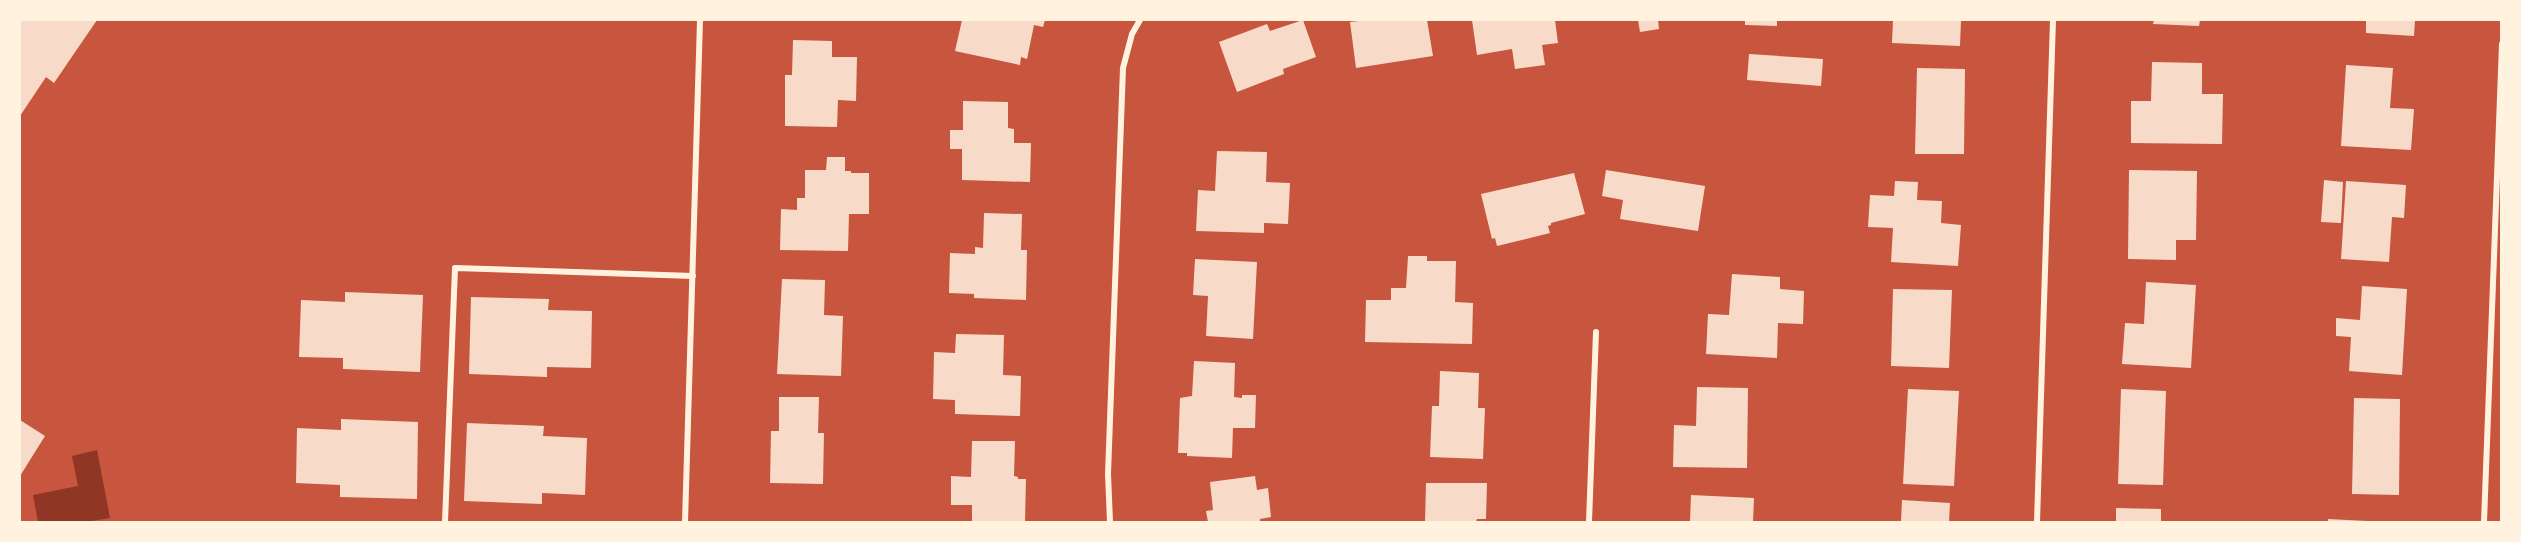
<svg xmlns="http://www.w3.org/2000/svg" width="2521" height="542" font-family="Signika,sans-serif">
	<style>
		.water { fill: #8f3625 }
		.building { fill: #f7dbc8 }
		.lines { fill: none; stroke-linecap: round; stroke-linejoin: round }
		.minor { stroke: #fff3e0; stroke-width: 6 }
	</style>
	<rect width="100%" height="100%" fill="#c8553d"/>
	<!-- water -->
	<path class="water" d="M97,450L110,518L86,522H38L33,495L78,486L72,456Z"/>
	<!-- building -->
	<g class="building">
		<path d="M20,20H97L54,83L46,77L20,116Z"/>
		<path d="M962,20H1045L1043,27L1034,25L1027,59L1021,57L1020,65L955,51Z"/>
		<path d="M1303,20L1316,57L1283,69L1284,74L1237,92L1219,42L1267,24L1270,31Z"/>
		<path d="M1368,20H1427L1433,56L1356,68L1350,22Z"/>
		<path d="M1472,20H1555L1558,43L1542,45L1545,65L1515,69L1512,49L1477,55Z"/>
		<path d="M1638,20H1658L1659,29L1640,32Z"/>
		<path d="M1745,20H1777V26L1745,25Z"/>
		<path d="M1893,20H1961L1960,46L1892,43Z"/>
		<path d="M2154,20H2200L2199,26L2153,24Z"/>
		<path d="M2366,20H2415L2414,36L2366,33Z"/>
		<path d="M793,40L832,41V57H857L856,101L838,100L837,127L785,126V75H792Z"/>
		<path d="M1749,54L1823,59L1821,86L1747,80Z"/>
		<path d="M2152,62L2202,63V94H2223L2222,144L2131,143V101H2151Z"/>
		<path d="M2346,65L2393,68L2390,108L2414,109L2411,150L2341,146Z"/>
		<path d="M1917,68L1965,69L1964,154H1915Z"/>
		<path d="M963,101L1008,102V128L1014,129V143H1031L1030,182L962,180V149H950V130H963Z"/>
		<path d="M1217,151L1267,152L1266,182L1290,183L1288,224L1264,223V233L1196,231L1198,190L1215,191Z"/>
		<path d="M827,157H845V171H851V173H869V214H849L848,251L780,250L781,209L797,210V198H805V170H826Z"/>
		<path d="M1606,170L1705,186L1698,231L1620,219L1623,200L1602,196Z"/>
		<path d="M2129,170L2197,171L2196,240H2176V260L2128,259Z"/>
		<path d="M1574,173L1585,214L1551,223V225L1548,226L1550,233L1497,246L1495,238L1492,239L1481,194Z"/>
		<path d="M2324,180L2343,182L2341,223L2321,222Z"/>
		<path d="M1895,181L1918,182L1917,200L1942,201L1941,223L1961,225L1958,266L1891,262L1893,228L1868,227L1870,195L1894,196Z"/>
		<path d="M2346,181L2406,185L2404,218L2392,217L2389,262L2341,259Z"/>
		<path d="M984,213L1022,214L1021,250H1027L1026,300L974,298V294L949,293L950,253L975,254V247L983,248Z"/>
		<path d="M1408,256H1427V261H1456L1455,302L1473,303L1472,344L1365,342L1366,300H1391V288H1406Z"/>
		<path d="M1195,259L1257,262L1253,339L1206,336L1208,296L1193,295Z"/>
		<path d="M1732,274L1780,277V289L1804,291L1803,324L1778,323L1777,358L1706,354L1708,314L1729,315Z"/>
		<path d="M782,279L825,280L824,315L843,316L841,376L777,374Z"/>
		<path d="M2146,282L2196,285L2191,368L2122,364L2125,323L2144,324Z"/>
		<path d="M2362,286L2407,289L2402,375L2349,371L2351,337L2336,336V318L2360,320Z"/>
		<path d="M1893,289L1952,290L1949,368L1891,366Z"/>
		<path d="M345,292L423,295L420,372L343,369V358L299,357L301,300L345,302Z"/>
		<path d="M471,297L549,299L548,310L592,311L591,368L547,367V377L469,374Z"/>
		<path d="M956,334L1004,335L1003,375L1021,376L1020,416L955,414V400L933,399L934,352L955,353Z"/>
		<path d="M1194,361L1235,363L1234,397L1242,398V395H1256L1255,428H1233L1232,458L1187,456V453H1178L1180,398L1192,396Z"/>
		<path d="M1440,371L1479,373L1478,408H1485L1483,459L1430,457L1432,406H1439Z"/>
		<path d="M1697,387L1748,388L1747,468L1673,467L1674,425L1696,426Z"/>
		<path d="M1908,389L1959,391L1954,486L1903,484Z"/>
		<path d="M2121,389L2166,391L2163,485L2118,484Z"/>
		<path d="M779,397H819L818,433H824L823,484L770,483L771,431H779Z"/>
		<path d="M2354,398L2400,399L2399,495L2352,494Z"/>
		<path d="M341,419L418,422L417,499L340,497V485L296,483L297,428L341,430Z"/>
		<path d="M20,420L45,436L20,476Z"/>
		<path d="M467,423L544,426L543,436L587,438L585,495L542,493V504L464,501Z"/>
		<path d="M972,441H1015L1014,476L1018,477V479H1026L1025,522H972V505H951V476L971,477Z"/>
		<path d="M1255,476L1257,490L1268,488L1271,517L1260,519V522H1208L1206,511L1213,510L1210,482Z"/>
		<path d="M1426,483H1487L1486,519H1477L1476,522H1425Z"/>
		<path d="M1691,495L1754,498L1753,522H1690Z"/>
		<path d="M1902,500L1950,503L1949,522H1901Z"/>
		<path d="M2116,508L2161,509V522H2116Z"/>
		<path d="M2328,519L2367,521V522H2328Z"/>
	</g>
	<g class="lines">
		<!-- minor -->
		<g class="minor">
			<path d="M445,522L455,268L693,276"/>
			<path d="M685,522L700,20"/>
			<path d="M1110,522L1108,474L1123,68L1132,34L1140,20"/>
			<path d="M1589,522L1596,332"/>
			<path d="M2037,522L2053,20"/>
			<path d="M2484,522L2502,44"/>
		</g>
	</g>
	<!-- border -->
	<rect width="2521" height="542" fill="none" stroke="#fff3e0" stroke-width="42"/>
</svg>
